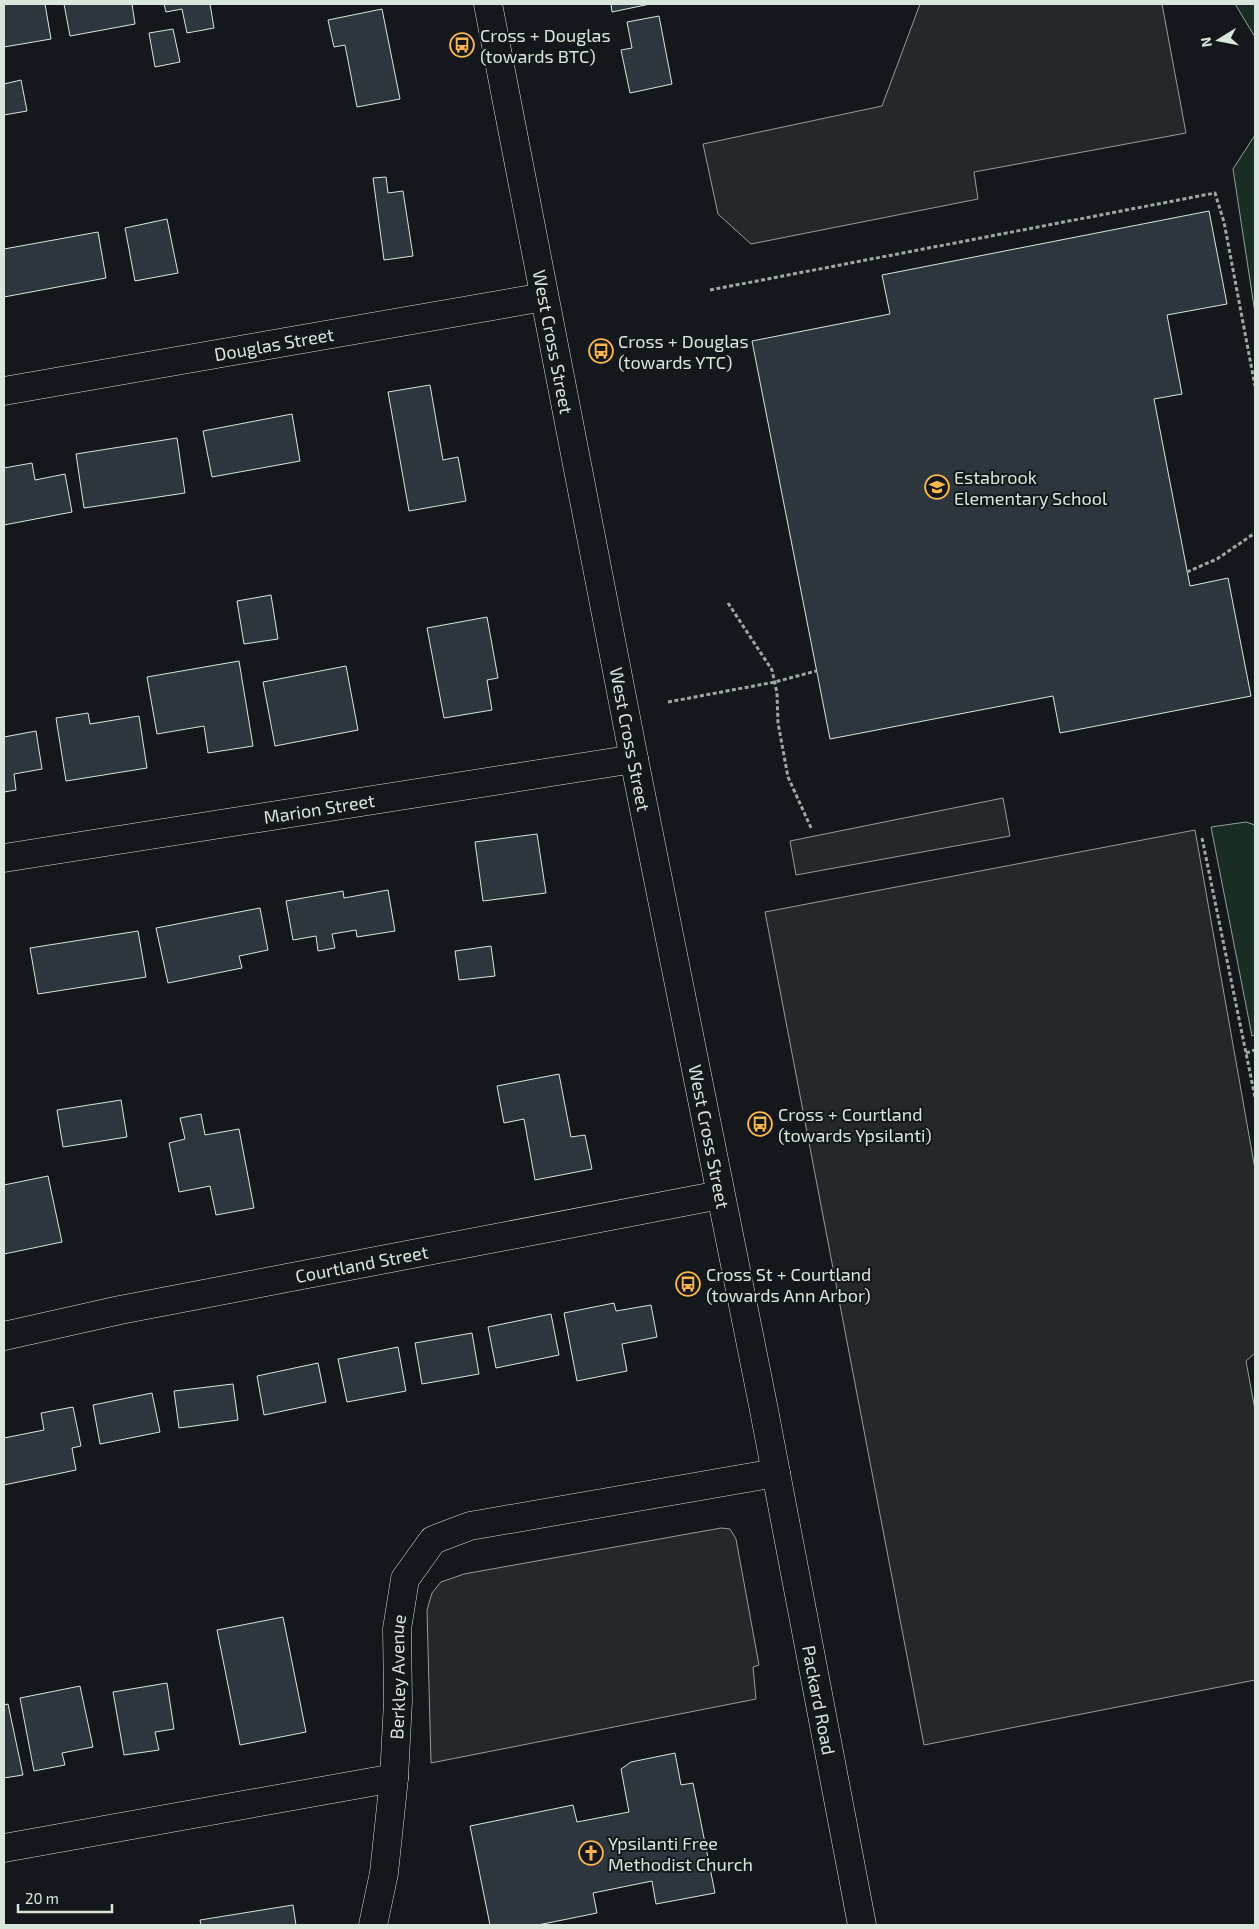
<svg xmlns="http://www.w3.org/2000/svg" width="1259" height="1929" font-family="'Exo 2',sans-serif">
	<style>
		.green { fill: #1a2d24; stroke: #939e99 }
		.parking { fill: #24282b; stroke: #939e99 }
		.building { fill: #2c363c; stroke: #d8e6dc }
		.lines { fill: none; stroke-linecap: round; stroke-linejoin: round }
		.minor-casing { stroke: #d8e6dc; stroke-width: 29 }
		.secondary-casing { stroke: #d8e6dc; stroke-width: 29 }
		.path { stroke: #9da8a2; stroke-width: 3; stroke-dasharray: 4 2.5; stroke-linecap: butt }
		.minor { stroke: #14181c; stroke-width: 28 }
		.secondary { stroke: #14181c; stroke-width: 28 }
		.labels { text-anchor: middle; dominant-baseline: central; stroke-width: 4; stroke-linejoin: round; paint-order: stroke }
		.poi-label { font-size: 18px; fill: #d8e6dc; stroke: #14181c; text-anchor: start }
		.street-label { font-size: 18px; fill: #d8e6dc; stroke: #14181c }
	</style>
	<rect width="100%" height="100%" fill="#14181c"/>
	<!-- green -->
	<g class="green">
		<path d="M1235,4H1255V37Z"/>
		<path d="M1255,135V313L1233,169Z"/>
		<path d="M1246,822L1255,825V1035L1252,1036L1211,827Z"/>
	</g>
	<!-- parking -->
	<g class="parking">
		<path d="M920,4H1162L1186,133L974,172L978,199L751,244L718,214L703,144L882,106Z"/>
		<path d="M1003,798L1010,836L796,875L790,841Z"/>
		<path d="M1195,830L1255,1169V1353L1246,1361L1255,1410V1680L924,1745L765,912Z"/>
		<path d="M721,1528L730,1529L736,1539L759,1665L753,1667L756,1699L431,1763L427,1610L432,1593L441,1582L464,1574Z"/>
	</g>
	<!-- building -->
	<g class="building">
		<path d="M4,4H45L51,39L4,47Z"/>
		<path d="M64,4H132L135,24L70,36Z"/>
		<path d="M164,4H210L214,28L187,33L182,9L166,12Z"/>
		<path d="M611,4H650L612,12Z"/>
		<path d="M382,9L400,99L357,107L345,45L334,47L328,20Z"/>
		<path d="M659,16L672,84L630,93L621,50L632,48L627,22Z"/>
		<path d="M173,29L180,62L155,67L149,33Z"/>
		<path d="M21,80L27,111L4,115V84Z"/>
		<path d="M386,177L388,193L403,191L413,256L384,260L373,178Z"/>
		<path d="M1209,211L1227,304L1167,315L1182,394L1154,399L1190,586L1228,578L1251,696L1060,733L1053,696L830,739L752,341L890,314L882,275Z"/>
		<path d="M167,219L178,273L135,281L125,228Z"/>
		<path d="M98,232L106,278L4,297V249Z"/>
		<path d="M430,385L443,460L458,457L466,501L409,511L388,392Z"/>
		<path d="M292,414L300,461L212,477L203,431Z"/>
		<path d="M177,438L185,493L84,508L76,454Z"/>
		<path d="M32,463L35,480L65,474L72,512L4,525V468Z"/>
		<path d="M271,595L278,639L244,644L237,601Z"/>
		<path d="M487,617L498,678L487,680L492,710L444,718L427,628Z"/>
		<path d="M239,661L253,746L208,753L204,726L157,734L147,677Z"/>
		<path d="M346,666L358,730L275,746L263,682Z"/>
		<path d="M88,713L90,724L139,716L147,768L66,781L56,718Z"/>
		<path d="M36,731L42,769L14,774L16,790L4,792V737Z"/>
		<path d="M537,834L546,893L483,901L475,842Z"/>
		<path d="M388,890L395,931L357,937L356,930L332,934L335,948L318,951L316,936L293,940L286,901L343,891L344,898Z"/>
		<path d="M260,908L268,950L239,956L242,968L168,983L156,928Z"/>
		<path d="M138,931L146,977L38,994L30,948Z"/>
		<path d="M491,946L495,976L459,980L455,951Z"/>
		<path d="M559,1074L571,1137L585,1135L592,1169L535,1180L524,1119L504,1123L497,1086Z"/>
		<path d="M121,1100L127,1137L63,1147L57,1110Z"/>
		<path d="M201,1114L205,1135L239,1129L254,1208L216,1215L210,1186L179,1192L169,1143L185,1139L180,1118Z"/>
		<path d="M48,1176L62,1242L4,1254V1185Z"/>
		<path d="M614,1303L616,1311L651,1305L657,1337L622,1344L627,1371L577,1381L564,1313Z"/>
		<path d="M551,1314L559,1355L496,1368L488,1327Z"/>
		<path d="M472,1333L479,1374L422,1384L415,1343Z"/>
		<path d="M398,1347L406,1391L347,1402L338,1359Z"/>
		<path d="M318,1363L326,1402L264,1415L257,1376Z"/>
		<path d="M233,1384L238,1420L179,1428L174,1391Z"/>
		<path d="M152,1393L160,1432L100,1444L93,1405Z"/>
		<path d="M73,1407L81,1446L72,1448L76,1470L4,1485V1438L44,1430L41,1413Z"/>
		<path d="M283,1617L306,1732L240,1745L217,1630Z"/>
		<path d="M167,1683L174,1729L155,1732L159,1750L124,1755L113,1692Z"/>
		<path d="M80,1686L93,1747L62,1753L65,1765L34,1771L20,1698Z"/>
		<path d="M8,1704L23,1775L4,1778V1705Z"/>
		<path d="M675,1753L681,1785L693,1783L715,1893L656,1904L652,1881L593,1893L597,1913L538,1925H490L470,1826L573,1805L577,1822L629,1812L621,1769L631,1762Z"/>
		<path d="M293,1905L296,1925H201L200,1920Z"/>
	</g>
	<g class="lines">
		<!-- minor casing -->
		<g class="minor-casing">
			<g id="minor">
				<path id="s1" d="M4,391L544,297"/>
				<path id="s2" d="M4,858L634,759"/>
				<path id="s3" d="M4,1336L120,1310L720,1195"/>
				<path d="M4,1848L394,1778"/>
				<path id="s4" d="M373,1925L384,1873L394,1778L398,1701L397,1629L405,1579L433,1540L470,1526L776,1473"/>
			</g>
		</g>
		<!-- secondary casing -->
		<g class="secondary-casing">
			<g id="secondary">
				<path id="s5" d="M488,4L634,759L763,1405L862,1925"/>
			</g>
		</g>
		<!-- path -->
		<g class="path">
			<path d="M710,290L1215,193L1224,222L1255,386"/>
			<path d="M1187,572L1217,559L1255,533"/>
			<path d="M728,603L772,670L777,693L778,723L788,777L812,830"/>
			<path d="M668,702L775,682L816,671"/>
			<path d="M1202,838L1255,1097"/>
			<path d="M1246,1053L1255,1050"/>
		</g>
		<!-- minor -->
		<use href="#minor" class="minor"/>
		<!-- secondary -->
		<use href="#secondary" class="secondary"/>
	</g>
	<!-- icons -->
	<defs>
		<g id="bus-ring" transform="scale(1.25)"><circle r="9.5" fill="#14181c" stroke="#ffb74d" stroke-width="1.5"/><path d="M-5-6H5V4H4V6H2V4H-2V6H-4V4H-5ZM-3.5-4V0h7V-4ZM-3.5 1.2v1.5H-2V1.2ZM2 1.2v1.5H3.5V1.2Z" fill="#ffb74d"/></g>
		<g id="school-ring" transform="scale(1.25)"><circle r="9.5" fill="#14181c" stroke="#ffb74d" stroke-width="1.5"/><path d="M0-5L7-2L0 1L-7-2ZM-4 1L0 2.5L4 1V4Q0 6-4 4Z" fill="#ffb74d"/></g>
		<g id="church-ring" transform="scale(1.25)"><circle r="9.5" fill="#14181c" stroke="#ffb74d" stroke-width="1.5"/><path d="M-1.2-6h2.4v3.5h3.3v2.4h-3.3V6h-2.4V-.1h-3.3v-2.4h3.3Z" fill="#ffb74d"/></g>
	</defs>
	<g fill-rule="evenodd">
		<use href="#bus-ring" x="462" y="45"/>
		<use href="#bus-ring" x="601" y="351"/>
		<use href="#school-ring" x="937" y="487"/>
		<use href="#bus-ring" x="760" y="1124"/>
		<use href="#bus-ring" x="688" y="1284"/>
		<use href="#church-ring" x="591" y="1853"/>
	</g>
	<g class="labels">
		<!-- poi labels -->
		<g class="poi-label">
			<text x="480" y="35">Cross + Douglas<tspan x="480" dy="21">(towards BTC)</tspan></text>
			<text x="618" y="341">Cross + Douglas<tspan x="618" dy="21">(towards YTC)</tspan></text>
			<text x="954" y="477">Estabrook<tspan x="954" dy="21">Elementary School</tspan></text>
			<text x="778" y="1114">Cross + Courtland<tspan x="778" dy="21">(towards Ypsilanti)</tspan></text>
			<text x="706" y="1274">Cross St + Courtland<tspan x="706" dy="21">(towards Ann Arbor)</tspan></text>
			<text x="608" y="1843">Ypsilanti Free<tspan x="608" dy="21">Methodist Church</tspan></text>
		</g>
		<!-- street labels -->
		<g class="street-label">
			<text stroke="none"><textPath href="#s5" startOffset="344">West Cross Street</textPath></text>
			<text stroke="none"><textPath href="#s1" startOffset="274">Douglas Street</textPath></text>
			<text stroke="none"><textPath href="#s5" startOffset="749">West Cross Street</textPath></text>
			<text stroke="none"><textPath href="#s2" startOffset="319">Marion Street</textPath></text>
			<text stroke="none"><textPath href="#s5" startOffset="1154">West Cross Street</textPath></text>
			<text stroke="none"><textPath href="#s3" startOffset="365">Courtland Street</textPath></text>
			<text stroke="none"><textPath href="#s4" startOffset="250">Berkley Avenue</textPath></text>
			<text stroke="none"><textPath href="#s5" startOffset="1728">Packard Road</textPath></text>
		</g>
	</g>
	<!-- border -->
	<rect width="1259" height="1929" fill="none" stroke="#d8e6dc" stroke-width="10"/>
	<!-- north arrow -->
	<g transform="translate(1219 40) rotate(260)" stroke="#14181c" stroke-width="4" paint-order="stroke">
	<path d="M0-4L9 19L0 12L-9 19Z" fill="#d8e6dc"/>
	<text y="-8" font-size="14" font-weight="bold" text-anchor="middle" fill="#d8e6dc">N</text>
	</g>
	<!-- scale -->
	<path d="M18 1904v8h94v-8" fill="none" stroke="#d8e6dc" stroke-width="2.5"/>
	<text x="25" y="1904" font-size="15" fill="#d8e6dc" stroke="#14181c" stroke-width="4" paint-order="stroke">20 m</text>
</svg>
